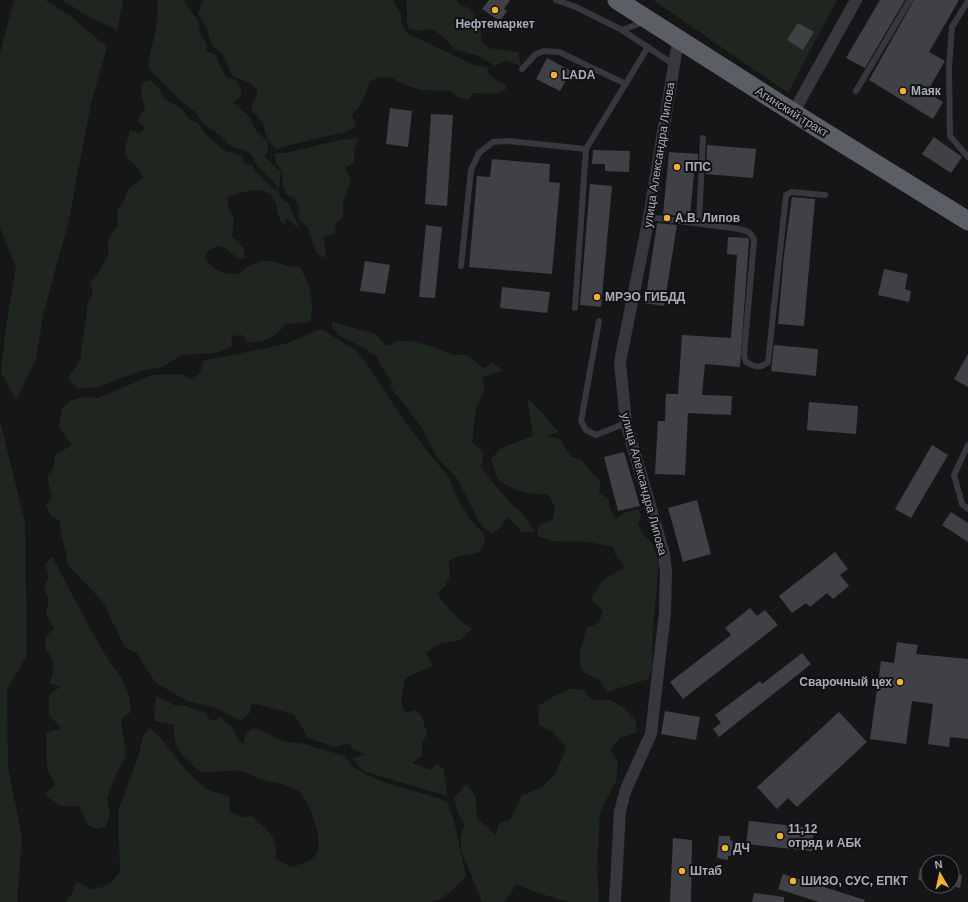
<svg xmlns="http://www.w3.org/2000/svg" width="968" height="902" font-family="Helvetica,sans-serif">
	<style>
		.green { fill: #1e261f }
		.building { fill: #404145 }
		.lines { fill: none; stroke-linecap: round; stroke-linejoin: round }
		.service { stroke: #37383d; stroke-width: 6 }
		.minor { stroke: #37383d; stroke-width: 12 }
		.trunk { stroke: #5b5e65; stroke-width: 19 }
		.poi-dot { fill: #f2b134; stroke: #111113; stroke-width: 1.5 }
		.labels { text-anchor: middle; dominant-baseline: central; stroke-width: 4; stroke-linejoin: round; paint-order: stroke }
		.poi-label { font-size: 12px; font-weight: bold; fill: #a8adb8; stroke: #111113; text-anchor: start }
		.street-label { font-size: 12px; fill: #a8adb8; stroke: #111113 }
	</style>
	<rect width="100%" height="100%" fill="#161618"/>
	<!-- green -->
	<g class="green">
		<path d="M14,0H45L69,15L107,47L91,103L68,224L44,311L36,359L16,400L1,372L6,326L16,267L0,228V53Z"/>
		<path d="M62,0H123L117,30L91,18Z"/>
		<path d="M157,0H183L200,24L199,33L207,44L206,51L216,55L220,66L226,77L236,80L241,90V97L233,102L249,116L256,131L266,140L268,148L265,157L281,172L279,188L256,164L252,155L244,150L232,147L221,136L204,124L195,112L172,93L148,67C150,45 161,22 157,0Z"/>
		<path d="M203,0H393L401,14V22L407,33L474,65L487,67L489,75L507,86L505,90L497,94L473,93L468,100L456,96L451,91L422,90L402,84L392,78L381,77L369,81C366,96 362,104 352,115L356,126L344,133L318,138L277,149L268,141L262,121L251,110L258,90L250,83L233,77L223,55L211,44L207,29L198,13Z"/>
		<path d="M406,0H456L461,6L470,8L480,27L482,42L489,48L518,52L521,66L506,60L495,66L479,56L454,49L444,38L433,29L421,31L408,28C406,18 408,10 406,0Z"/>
		<path d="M653,0H837L788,93Z"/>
		<path d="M150,80L160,90L165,99L182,109L189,119L198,123L204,132L223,150L242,156L245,164L253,166C257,175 266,180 271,188L279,190L280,197L289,204L300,230L287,218L283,225C281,222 279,218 278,214C276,210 277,205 275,201C267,183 241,192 228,197V207L234,217L232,237L243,247L245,257L240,260L225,248L217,246L208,251L205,259C215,272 224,274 240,274C244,268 248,267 254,264C275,254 283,270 299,266C310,284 315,302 310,322L286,324C273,339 266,342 247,342L243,335L231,336L233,346L216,353L182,355L162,367L141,371L98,387L77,388L68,378L80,360L88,303L93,294L90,282C103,271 101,265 109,254C106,240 109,236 118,226L117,211L124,202L128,189L143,178L136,166L126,157L125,149L130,130L140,133L145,127L139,123V116L145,109L141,93L142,83Z"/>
		<path d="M358,138L354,151V162L345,168L351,181L343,202V217L336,223L335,233L324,237L326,258L317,254L308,228L299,219V207L294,197L286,195L282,183L283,172L276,164L275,153H285L341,140Z"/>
		<path d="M332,322L376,334L386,346L398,341H409L428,345L453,355H466L484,368L493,363L503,371L482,377L485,387L476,409L472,442L484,453L481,468L510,503L520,511L535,532H522L508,517L498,530L491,534L480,523L456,477L438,459L422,428L391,388V380L382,368L377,357L364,348L340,336L332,328Z"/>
		<path d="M321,329L356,350L364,360L405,422L449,478L460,504L473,523L484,534L485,542L478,553L458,556L448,561C452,578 449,581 438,594C447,609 458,619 472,629L460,640L438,644L426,653L433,666L405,678L401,703L405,713L415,710L422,716L427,735L422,742V756L412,763L430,770L437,764L444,769L447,796L363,771L352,758L365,754L354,750L349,743L336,747L307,738L302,726L293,714L252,703L249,714L241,721L216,708L185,700L155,682L137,654L124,646L103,602L68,565C67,550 60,537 60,521L51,516L46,505L52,498L47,476L54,468L55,455L72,445L59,427L62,409L70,401L82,397L98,398L153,375L183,374L192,380L200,373L203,361L285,344Z"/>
		<path d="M527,397L548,419L558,432L548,436L560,439L571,457L581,459L601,483L599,492L608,499L610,509L616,519L625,512L638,509L641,515L638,524L643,534L652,543L659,562L653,629L652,669L648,679L607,692L599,680L583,672C574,651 584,648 586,628L599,623L603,611L591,599L603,580L625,567L615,554L614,547L588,542L553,541L537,536L539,526L553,519L555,507L548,494C524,495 518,492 498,480L491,459L501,448L533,436Z"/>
		<path d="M0,420L25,523L27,655L7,690L8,766L22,838L17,902H0Z"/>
		<path d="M52,556C68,586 83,617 100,646C115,673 129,678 131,712L121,719L126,756L117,772L107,798L110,812L106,827L97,829L88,825L79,806H60L45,795L55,784L47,769L46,733L61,728L49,715V695L60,687L49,683C56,669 54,660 45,648L46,636L54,629L46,614L49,599L44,589L49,576L45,564Z"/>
		<path d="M569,689H582L594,701L608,699L621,706L636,721L637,732L620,738L610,750L618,763L616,781L600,812L597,866L599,902H568L535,892L517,884L504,902H482L461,850V834L465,825L458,813L454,797L467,784L476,797L477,818L496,835L499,823L510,820L522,795C549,788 559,772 566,746L553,732L539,725L538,706L552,697Z"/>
		<path d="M156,696L174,705L187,706L195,710L206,713L209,719L215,721L219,717L232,726L237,739L244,744L245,734L253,728L263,731L284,742L301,743L345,756L352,766L367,775L389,784L435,797L447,802L454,820L466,877L442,899L431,902H65L71,895L77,881L90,889L103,887L113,881L120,872L118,812L139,754L143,736L150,728C172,747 183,774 209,790C214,793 223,794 229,796L230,812L242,817L252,816C267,830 279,837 276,859L291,867C300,864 312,862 317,853C324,840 309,800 298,791C288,783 271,783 260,779C254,777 247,772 240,771C228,770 213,772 201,772C182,757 173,750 174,725L154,721Z"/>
	</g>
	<!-- building -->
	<g class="building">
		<path d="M489,0H510L504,9L507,11L500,21L482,9Z"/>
		<path d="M880,0H905L865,68L846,58Z"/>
		<path d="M914,0H959L929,52L945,61L927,92L943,102L933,119L869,80Z"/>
		<path d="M798,23L814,32L803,50L787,40Z"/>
		<path d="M547,58L571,71L560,91L536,79Z"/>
		<path d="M390,108L412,111L408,147L386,144Z"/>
		<path d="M431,114L453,115L447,206L425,204Z"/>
		<path d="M934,137L962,157L951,173L922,154Z"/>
		<path d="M707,145L756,149L753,178L706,174Z"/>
		<path d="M593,150L630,151L629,172L605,171V164H592Z"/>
		<path d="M669,152L698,154L697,173H694L690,215L679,214V216L663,214Z"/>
		<path d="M492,159L550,164L549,182L560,183L552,274L469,267L477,176L490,177Z"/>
		<path d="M590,184L612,186L601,307L580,305Z"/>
		<path d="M792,197L815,199L804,326L778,324L784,255Z"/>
		<path d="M657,223L677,225L664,306L645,303Z"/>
		<path d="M426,225L442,227L435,298L419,297Z"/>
		<path d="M728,237L748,238L749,240L740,367L705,364L702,395L732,396L731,415L688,413L685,475L655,474L658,421H665L666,394H678L682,335L731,338L737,255L727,254Z"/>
		<path d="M365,261L390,265L385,294L360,291Z"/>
		<path d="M884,269L908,274L905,289L911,291L909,302L878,295Z"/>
		<path d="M502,287L550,292L547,313L500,308Z"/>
		<path d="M774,345L818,349L816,376L771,371Z"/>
		<path d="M968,354V387L954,379Z"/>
		<path d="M809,402L858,406L856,434L807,430Z"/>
		<path d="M932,445L948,455L911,518L895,509Z"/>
		<path d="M624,452L640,506L618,511L604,457Z"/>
		<path d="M697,500L711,554L683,562L668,508Z"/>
		<path d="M951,512L968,523V542L942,525Z"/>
		<path d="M835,552L848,569L840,575L849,586L833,599L827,593L810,607L806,603L792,613L779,596Z"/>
		<path d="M750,608L757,616L765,610L778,625L683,699L670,682L731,635L725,628Z"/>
		<path d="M897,642L918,645L916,654L968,659V739L950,737L949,747L928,744L933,704L912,701L906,744L870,739L881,661L894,663Z"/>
		<path d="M802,653L811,664L719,737L713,729L721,723L715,715L760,681L762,684Z"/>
		<path d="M665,711L700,717L696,740L661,734Z"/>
		<path d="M839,712L867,742L797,807L788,798L777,809L757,787Z"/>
		<path d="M749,821L814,828L812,851L746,844Z"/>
		<path d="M719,836H730V840L733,841L731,856H728V860L717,858Z"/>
		<path d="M673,838L692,840L691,902H670Z"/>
		<path d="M920,868L928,869V882L918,880Z"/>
		<path d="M952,873L962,875L960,888L952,886Z"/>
		<path d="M783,874L865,900L864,902H819L778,889Z"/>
		<path d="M754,893L784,897V902H752Z"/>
	</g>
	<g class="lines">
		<!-- service -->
		<g class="service">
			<path d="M556,0L576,7L622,30L644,22"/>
			<path d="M968,1L952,27L949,69L950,136L968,157"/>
			<path d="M622,30L673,64"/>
			<path d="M522,69L536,54L544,51L559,52L626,84"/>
			<path d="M856,91L910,0"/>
			<path d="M649,217L739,229C747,231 751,232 754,240L744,355L746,362C755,367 760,369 768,362L786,195L791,192L825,195"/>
			<path d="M699,223L703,138"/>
			<path d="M461,266L471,170L479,153L493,142L507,141L586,149"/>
			<path d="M575,308L586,149L648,47"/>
			<path d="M599,321L581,421L586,430L596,435L626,423"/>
			<path d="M968,445L954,475L962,504L968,509"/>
		</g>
		<!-- minor -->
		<g class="minor">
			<path d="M793,113L856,0"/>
			<path d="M615,902L620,811L626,789L651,734L665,612L666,572L664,554L626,423L620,362L649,217L678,41"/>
		</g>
		<!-- trunk -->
		<path class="trunk" d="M617,0L813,125L968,221"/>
	</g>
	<!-- markers -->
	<g class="poi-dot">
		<circle cx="495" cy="10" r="4"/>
		<circle cx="554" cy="75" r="4"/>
		<circle cx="903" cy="91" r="4"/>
		<circle cx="677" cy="167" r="4"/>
		<circle cx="667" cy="218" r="4"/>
		<circle cx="597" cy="297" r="4"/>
		<circle cx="900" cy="682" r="4"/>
		<circle cx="780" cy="836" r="4"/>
		<circle cx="725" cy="848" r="4"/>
		<circle cx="682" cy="871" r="4"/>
		<circle cx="793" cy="881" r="4"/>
	</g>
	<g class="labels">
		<!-- poi labels -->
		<g class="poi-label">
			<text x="495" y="24" text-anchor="middle">Нефтемаркет</text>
			<text x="562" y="75">LADA</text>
			<text x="911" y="91">Маяк</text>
			<text x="685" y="167">ППС</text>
			<text x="675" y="218">А.В. Липов</text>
			<text x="605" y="297">МРЭО ГИБДД</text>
			<text x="892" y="682" text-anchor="end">Сварочный цех</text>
			<text x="788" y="829">11,12<tspan x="788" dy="14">отряд и АБК</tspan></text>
			<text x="733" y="848">ДЧ</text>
			<text x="690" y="871">Штаб</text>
			<text x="801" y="881">ШИЗО, СУС, ЕПКТ</text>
		</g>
		<!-- street labels -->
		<g class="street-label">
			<text transform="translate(792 112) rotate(32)">Агинский тракт</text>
			<text transform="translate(659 155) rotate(-81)">улица Александра Липова</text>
			<text transform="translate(644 484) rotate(75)">улица Александра Липова</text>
		</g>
	</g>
	<!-- north arrow -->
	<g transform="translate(940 874) rotate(351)"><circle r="19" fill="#111113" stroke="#4d4f55"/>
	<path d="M0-3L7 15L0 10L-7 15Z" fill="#f2b134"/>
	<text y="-6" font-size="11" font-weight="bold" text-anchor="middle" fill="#a8adb8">N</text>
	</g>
</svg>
